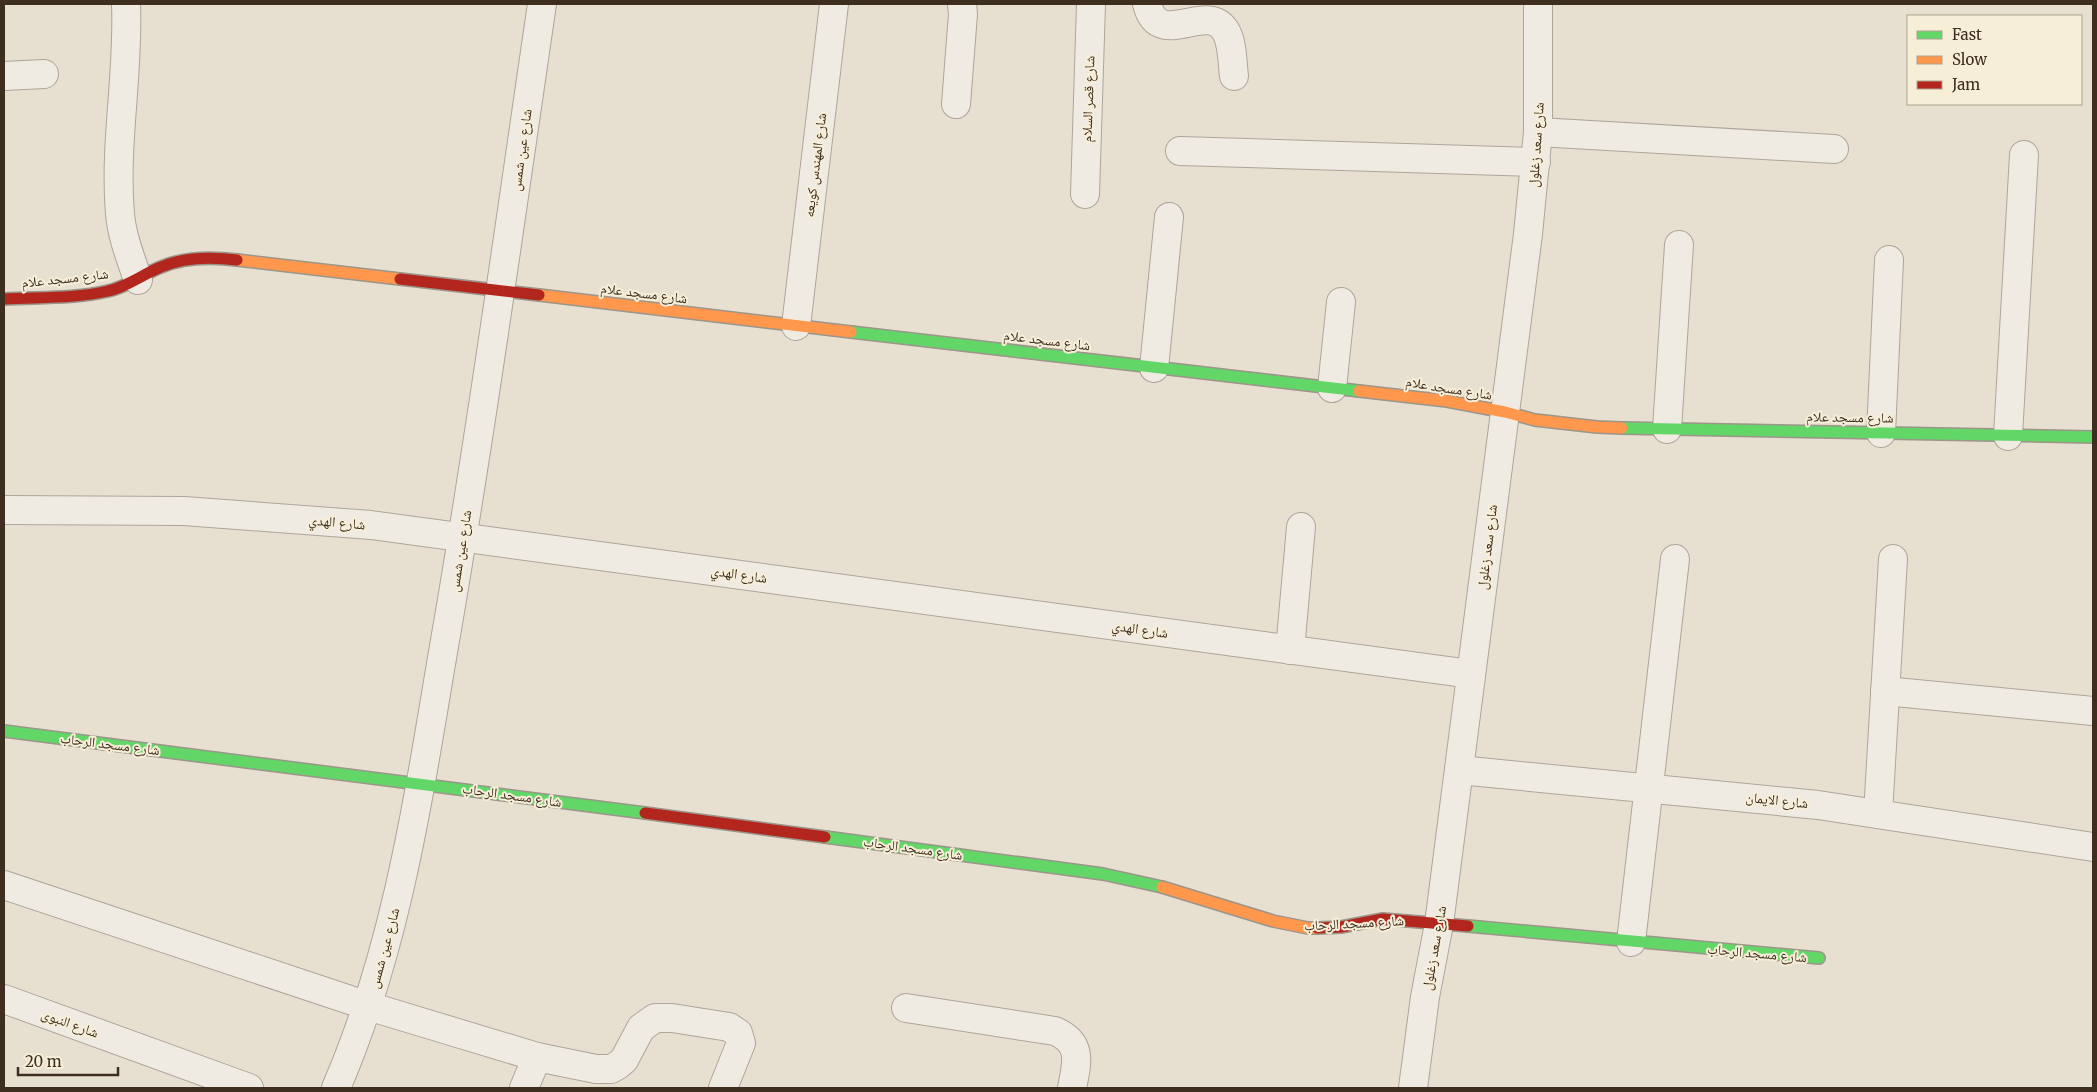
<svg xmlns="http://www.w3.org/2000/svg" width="2097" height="1092" font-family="Merriweather,'Noto Naskh Arabic',serif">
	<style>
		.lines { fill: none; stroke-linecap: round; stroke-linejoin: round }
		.street-casing { stroke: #ada599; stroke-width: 30 }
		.fast-casing { stroke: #9c958a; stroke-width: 14 }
		.slow-casing { stroke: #9c958a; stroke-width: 14 }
		.jam-casing { stroke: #9c958a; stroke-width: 14 }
		.street { stroke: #efebe3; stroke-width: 28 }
		.fast { stroke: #63d668; stroke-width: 11 }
		.slow { stroke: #ff974d; stroke-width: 11 }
		.jam { stroke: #b3261e; stroke-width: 11 }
		.labels { text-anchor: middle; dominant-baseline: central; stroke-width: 4; stroke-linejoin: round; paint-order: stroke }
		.street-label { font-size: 14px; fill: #3d2e20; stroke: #f7eed8 }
	</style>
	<rect width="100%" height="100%" fill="#e7e0d1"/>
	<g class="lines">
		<!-- street casing -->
		<g class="street-casing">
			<g id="street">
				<path d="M126,4C129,74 114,144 120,214C122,237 131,259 138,280"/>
				<path d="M1147,4C1159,51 1206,1 1225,30C1233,42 1232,62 1234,76"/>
				<path d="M4,76L44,74"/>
				<path d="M956,104L963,14L962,4"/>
				<path d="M1538,132L1834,149"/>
				<path d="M1180,151L1536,162"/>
				<path d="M1085,194L1091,4"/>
				<path d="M796,326L834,4"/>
				<path d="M1154,368L1169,217"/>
				<path d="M1332,388L1341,302"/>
				<path d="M1667,429L1679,245"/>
				<path d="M1881,433L1889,260"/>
				<path d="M2008,436L2024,155"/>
				<path d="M4,510L184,511L371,525L1471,674"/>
				<path d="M1290,650L1301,527"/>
				<path d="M1885,691L2093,711"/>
				<path d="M1459,770L1818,805L2093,847"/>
				<path d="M1878,814L1893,559"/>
				<path d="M4,885L368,1006L537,1057L596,1069H611L618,1065L624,1060L641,1028L655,1018H672L729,1027L738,1033L741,1043L723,1088"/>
				<path d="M1631,942L1675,559"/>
				<path d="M4,999L249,1088"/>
				<path d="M906,1008L1055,1031C1083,1043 1077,1063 1072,1088"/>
				<path d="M336,1088C396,949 417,806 442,658C480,440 510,222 542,4"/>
				<path d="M524,1088L537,1057"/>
				<path d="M1413,1088L1425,997L1439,924L1528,234L1538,132V4"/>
			</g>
		</g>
		<!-- fast casing -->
		<g class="fast-casing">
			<g id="fast">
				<path d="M851,332L1359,391"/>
				<path d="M1622,428L2093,437"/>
				<path d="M4,731L645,813"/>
				<path d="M825,837L1103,874L1162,887"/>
				<path d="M1468,926L1819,958"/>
			</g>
		</g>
		<!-- slow casing -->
		<g class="slow-casing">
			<g id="slow">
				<path d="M237,260L400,279"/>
				<path d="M539,295L851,332"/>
				<path d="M1359,391L1447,401L1505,412L1535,420L1597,427L1622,428"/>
				<path d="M1162,887L1273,921L1308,928H1317"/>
			</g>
		</g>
		<!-- jam casing -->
		<g class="jam-casing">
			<g id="jam">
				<path d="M400,279L539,295"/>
				<path d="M4,299C38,297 74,299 108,291C127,287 143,274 161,267C184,257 212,257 237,260"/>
				<path d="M645,813L825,837"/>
				<path d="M1317,928L1341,927L1383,919L1468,926"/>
			</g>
		</g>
		<!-- street -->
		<use href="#street" class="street"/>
		<!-- fast -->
		<use href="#fast" class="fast"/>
		<!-- slow -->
		<use href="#slow" class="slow"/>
		<!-- jam -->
		<use href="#jam" class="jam"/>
	</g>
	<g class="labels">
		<!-- street labels -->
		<g class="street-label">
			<text transform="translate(1088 99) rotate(-88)">شارع قصر السلام</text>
			<text transform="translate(1536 145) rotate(-86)">شارع سعد زغلول</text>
			<text transform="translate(521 150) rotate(-82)">شارع عين شمس</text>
			<text transform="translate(815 165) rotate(-83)">شارع المهندس كويعه</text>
			<text transform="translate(65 278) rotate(-6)">شارع مسجد علام</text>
			<text transform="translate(644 293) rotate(7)">شارع مسجد علام</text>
			<text transform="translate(1047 340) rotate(7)">شارع مسجد علام</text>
			<text transform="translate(1449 388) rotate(9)">شارع مسجد علام</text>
			<text transform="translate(1850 417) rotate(1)">شارع مسجد علام</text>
			<text transform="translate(337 522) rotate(5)">شارع الهدي</text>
			<text transform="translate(1487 547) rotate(-83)">شارع سعد زغلول</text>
			<text transform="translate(460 551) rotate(-81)">شارع عين شمس</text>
			<text transform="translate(739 574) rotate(8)">شارع الهدي</text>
			<text transform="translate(1140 629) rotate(8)">شارع الهدي</text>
			<text transform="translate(110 744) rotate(7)">شارع مسجد الرحاب</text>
			<text transform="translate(512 795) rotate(8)">شارع مسجد الرحاب</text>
			<text transform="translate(1777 800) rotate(6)">شارع الايمان</text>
			<text transform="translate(913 848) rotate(8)">شارع مسجد الرحاب</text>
			<text transform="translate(1354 923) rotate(-3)">شارع مسجد الرحاب</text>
			<text transform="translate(384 948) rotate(-75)">شارع عين شمس</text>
			<text transform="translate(1434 948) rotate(-80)">شارع سعد زغلول</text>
			<text transform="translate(1757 953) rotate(5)">شارع مسجد الرحاب</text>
			<text transform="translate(70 1023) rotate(20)">شارع النبوى</text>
		</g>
	</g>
	<!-- border -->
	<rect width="2097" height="1092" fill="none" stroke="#3d2e20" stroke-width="10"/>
	<!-- legend -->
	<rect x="1907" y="15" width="175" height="90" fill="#f7eed8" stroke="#ada18e"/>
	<rect x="1917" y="31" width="25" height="8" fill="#63d668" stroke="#ada18e"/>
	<text x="1952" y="40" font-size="15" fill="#3d2e20">Fast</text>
	<rect x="1917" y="56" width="25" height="8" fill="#ff974d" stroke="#ada18e"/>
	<text x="1952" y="65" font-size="15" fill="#3d2e20">Slow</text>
	<rect x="1917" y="81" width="25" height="8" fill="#b3261e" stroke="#ada18e"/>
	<text x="1952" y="90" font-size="15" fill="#3d2e20">Jam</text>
	<!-- scale -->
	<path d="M18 1067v8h100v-8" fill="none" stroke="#3d2e20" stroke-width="2.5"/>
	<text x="25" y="1067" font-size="15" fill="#3d2e20" stroke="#f7eed8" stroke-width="4" paint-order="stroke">20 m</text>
</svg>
